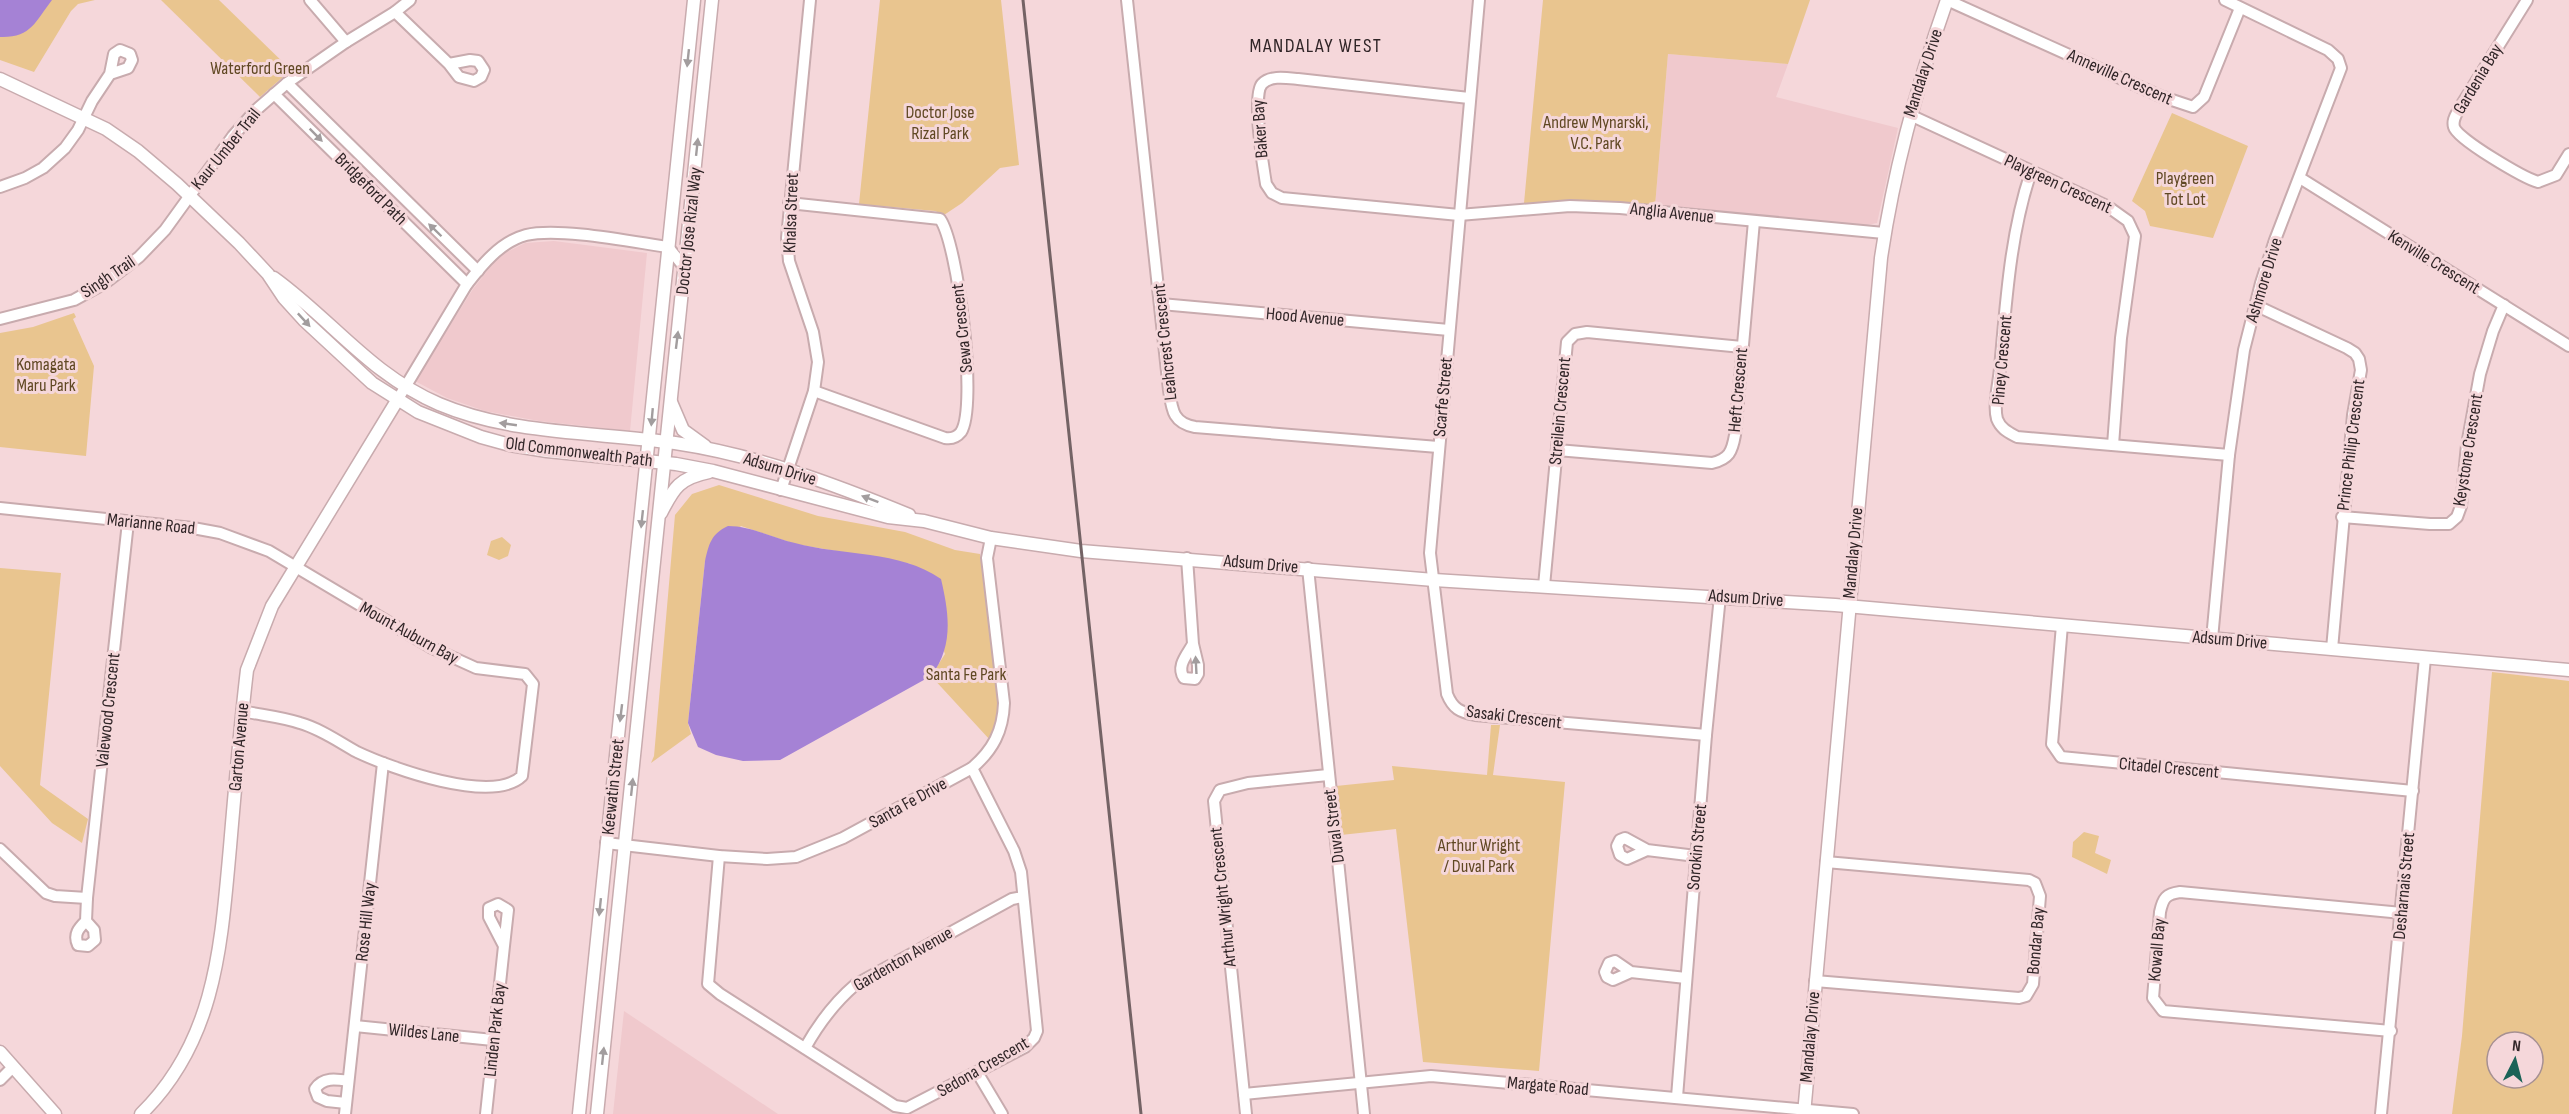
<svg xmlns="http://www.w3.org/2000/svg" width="2569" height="1114" font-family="'Sofia Sans Condensed',sans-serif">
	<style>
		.built { fill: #f0c9cd }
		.green { fill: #e9c58f; fill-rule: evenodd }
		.water { fill: #a582d5 }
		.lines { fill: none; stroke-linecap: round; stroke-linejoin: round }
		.minor-casing { stroke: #c8abae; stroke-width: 14 }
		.tertiary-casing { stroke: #c8abae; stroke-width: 15 }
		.minor { stroke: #fff; stroke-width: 10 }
		.tertiary { stroke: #fff; stroke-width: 12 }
		.rail { stroke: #746365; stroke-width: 3 }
		.oneway { fill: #a29d9e }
		.labels { text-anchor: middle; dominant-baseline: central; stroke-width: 6; stroke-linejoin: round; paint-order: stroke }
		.park-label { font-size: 18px; fill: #604823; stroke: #f5d7da }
		.street-label { font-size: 18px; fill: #302527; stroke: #f5d7da }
		.neighbourhood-label { font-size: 20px; letter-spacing: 1.5px; fill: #302527; stroke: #f5d7da }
	</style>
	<rect width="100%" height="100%" fill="#f5d7da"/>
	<!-- built -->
	<g class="built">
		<path d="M1668,54L1788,64L1776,97L1898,128L1877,223L1867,225L1655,206Z"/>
		<path d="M554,241L647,253L630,431L539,421L485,411L447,398L415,381L473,289L499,256L525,243Z"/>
		<path d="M624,1011L778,1114H613Z"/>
	</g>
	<!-- green -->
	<g class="green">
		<path d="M0,0H95L78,4L71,11L34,72L0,60Z"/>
		<path d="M161,0H219L291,70L260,97Z"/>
		<path d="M880,0H1001L1019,165L1000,168L962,203L944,215L935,211L859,204Z"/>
		<path d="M1543,0H1810L1788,64L1668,54L1655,206L1593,201L1524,203Z"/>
		<path d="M2172,113L2248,146L2213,238L2150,226L2145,211L2132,201Z"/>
		<path d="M74,313L76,317L73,319L94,366L86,456L0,447V333L33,327Z"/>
		<path d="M719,485L818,516L905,532L955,550L980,554L997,693V718L990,740L931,676L945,654L911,564L795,544L741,526L705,561L688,723L691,734L651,763L654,756L675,515L692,494Z"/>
		<path d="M502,537L511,545L508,556L499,560L487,555L491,541Z"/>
		<path d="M0,568L61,573L40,785L88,819L82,843L52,823L0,766Z"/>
		<path d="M2492,672L2569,681V1114H2452L2462,1036ZM2497,1042H2533V1078H2497Z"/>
		<path d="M1491,725H1500L1493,775L1565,782L1539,1071L1423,1062L1396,829L1341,835L1336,786L1394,780L1392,766L1487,775Z"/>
		<path d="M2084,832L2099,836L2095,853L2111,860L2107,874L2072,857L2073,842Z"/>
	</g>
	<!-- water -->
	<g class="water">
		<path d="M0,0H52C35,22 31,38 0,37Z"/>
		<path d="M728,526C751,526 773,538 795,543C842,556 900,550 941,579C949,613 954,646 931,676L780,760L743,761L716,755L698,747L688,723L705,561C709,544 711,534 728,526Z"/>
	</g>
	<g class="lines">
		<!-- minor casing -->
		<g class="minor-casing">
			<g id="minor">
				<path d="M310,0L346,42"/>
				<path d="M1127,0L1169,390C1172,410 1173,423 1195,427L1438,447"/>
				<path d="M1479,0L1430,553L1447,694C1453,709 1460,712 1475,715L1706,735"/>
				<path d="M1947,0L2160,96L2193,107L2204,97L2240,8"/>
				<path d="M2527,0L2459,109C2456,115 2452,120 2454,127C2457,139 2524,178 2538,182L2556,175L2569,154"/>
				<path d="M395,12L449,64L459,77L474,81L481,77L484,70L478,61L470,60L449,64"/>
				<path d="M287,83L478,271"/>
				<path d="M274,94L467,284"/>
				<path d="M1469,98L1298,79C1287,78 1270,75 1262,84C1252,95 1263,167 1266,184L1272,193L1282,198L1459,215L1570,206L1620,208L1884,233"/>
				<path d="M1910,115L2107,206L2128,221L2135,236L2121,338L2113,445"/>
				<path d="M2031,172C2010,234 2006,303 2000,368C1999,382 1993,405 1997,419C2001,429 2008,432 2017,437L2229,455"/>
				<path d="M2300,178L2569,346"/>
				<path d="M0,187L25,178L43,168L65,148L78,130L92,101L110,74L114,54L120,50L130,54L132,60L128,68L110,74"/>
				<path d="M789,203L940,219C958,244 978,406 961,432C957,437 951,439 945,438L814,391"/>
				<path d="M1161,304L1449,330"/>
				<path d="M2255,305L2347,348L2355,353L2359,359L2361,370L2353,415L2332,649"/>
				<path d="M0,319L74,300L105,283L139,257L165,230L233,136L256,110L287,83L346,42L395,12L410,0"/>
				<path d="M401,394L467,284C482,265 500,242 526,235C559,227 633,242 668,247L685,268"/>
				<path d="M1557,450L1712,463C1729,459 1732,452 1735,435L1754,221"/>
				<path d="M781,490L814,391L818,362L813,332L789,261L787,238L810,0"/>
				<path d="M0,508L193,528L220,533L269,551L432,648L476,668L525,674L533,684L522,776C492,805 391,768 357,752C339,742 321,729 300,723C282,717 261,715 242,711"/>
				<path d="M2342,517L2430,524H2449L2457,517L2461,506L2467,445L2480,374L2493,331L2504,305"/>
				<path d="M1187,558L1193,644L1198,665V674L1195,679L1184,678C1176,666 1187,655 1193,644"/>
				<path d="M1308,568L1364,1114"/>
				<path d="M1544,586L1567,342L1575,334L1587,332L1742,347"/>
				<path d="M2062,625L2052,744L2061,757L2413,791"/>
				<path d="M2212,639L2229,455L2244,350L2261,283L2275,240L2341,68L2338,59L2328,50L2225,0"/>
				<path d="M606,843L719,856L767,859L796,857L843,838L972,768C993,750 1003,731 1004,703L987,558L991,538"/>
				<path d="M0,849L46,893L55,896L87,898"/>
				<path d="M1647,850L1627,859L1620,855L1617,846L1620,840L1625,838L1647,850L1696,856"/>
				<path d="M719,856L708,984L720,994L895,1106L907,1108L1025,1047L1034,1038L1037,1031L1021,872L1014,851L972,768"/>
				<path d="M86,921C79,928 73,934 78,945L88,946L95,940L94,930L86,921L87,898L128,522"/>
				<path d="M1631,972L1615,961L1609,963L1605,972L1607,977L1613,980L1631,972L1686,978"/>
				<path d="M1815,981L2019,998L2026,996L2033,984L2040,896L2035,883L2029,880L1826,862"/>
				<path d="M355,1026L493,1040"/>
				<path d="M2391,1031L2163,1011L2153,998L2160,912C2163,898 2166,894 2180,892L2402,913"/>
				<path d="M805,1048C819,1023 834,1003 855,985L1012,899L1023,897"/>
				<path d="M977,1072L1002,1114"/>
				<path d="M0,1080L13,1067"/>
				<path d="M1244,1094L1431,1076L1853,1114"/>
				<path d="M1677,1097L1706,735L1720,596"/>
				<path d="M346,1103L327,1101L318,1097L315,1089C323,1077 336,1079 348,1081"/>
				<path d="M345,1114L383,763"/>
				<path d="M486,1114L504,946L508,910L498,904L489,908V917L504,946"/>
				<path d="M1246,1114L1214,801L1220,790L1248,783L1328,775"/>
				<path d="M2381,1114L2425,658"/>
			</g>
		</g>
		<!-- tertiary casing -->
		<g class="tertiary-casing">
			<g id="tertiary">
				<path d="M0,79L106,129L138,151L177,184L239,243L268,274L284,298L304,320L372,383L418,412L481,437L510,445L547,451L676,464L713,471L888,517L924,521L991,538L1081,551L1434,580L1835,605L2569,670"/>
				<path d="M274,278C332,320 371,375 439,404C512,435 598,432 675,443C756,455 834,484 909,515"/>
				<path d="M671,402L683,430L705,446"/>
				<path d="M661,513C674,487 680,478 709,472"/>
				<path d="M0,1052L55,1114"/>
				<path d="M141,1114C216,1041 221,945 230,847C235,788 240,729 247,670L272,606L398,399"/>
				<path d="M579,1114L694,0"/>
				<path d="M597,1114L712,0"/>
				<path d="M1804,1114L1881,258C1894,169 1917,85 1947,0"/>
			</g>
		</g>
		<!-- minor -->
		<use href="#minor" class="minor"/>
		<!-- tertiary -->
		<use href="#tertiary" class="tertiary"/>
		<!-- rail -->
		<path class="rail" d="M1023,0L1141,1114"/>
	</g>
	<!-- one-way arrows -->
	<defs><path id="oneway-solid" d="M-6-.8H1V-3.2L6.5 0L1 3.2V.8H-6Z" transform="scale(1.5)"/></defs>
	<g class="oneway">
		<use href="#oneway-solid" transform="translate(688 58) rotate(96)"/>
		<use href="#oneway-solid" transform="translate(316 135) rotate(45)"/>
		<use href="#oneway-solid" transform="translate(697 147) rotate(-84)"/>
		<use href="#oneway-solid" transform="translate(435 230) rotate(-136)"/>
		<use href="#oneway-solid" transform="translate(304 320) rotate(47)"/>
		<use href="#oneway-solid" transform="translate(677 340) rotate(-83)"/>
		<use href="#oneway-solid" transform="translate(652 417) rotate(95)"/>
		<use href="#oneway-solid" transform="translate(508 424) rotate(-172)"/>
		<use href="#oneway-solid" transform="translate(870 499) rotate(-159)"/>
		<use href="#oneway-solid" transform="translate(642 519) rotate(96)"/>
		<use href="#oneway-solid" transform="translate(1196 665) rotate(-93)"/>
		<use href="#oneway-solid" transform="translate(621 713) rotate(97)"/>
		<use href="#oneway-solid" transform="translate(632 787) rotate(-84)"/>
		<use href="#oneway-solid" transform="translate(600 907) rotate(96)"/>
		<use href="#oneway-solid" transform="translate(603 1056) rotate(-84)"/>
	</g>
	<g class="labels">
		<!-- park labels -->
		<g class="park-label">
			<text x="260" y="68">Waterford Green</text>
			<text x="940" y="112">Doctor Jose<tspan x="940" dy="21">Rizal Park</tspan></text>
			<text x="1596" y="122">Andrew Mynarski,<tspan x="1596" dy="21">V.C. Park</tspan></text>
			<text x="2185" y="178">Playgreen<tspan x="2185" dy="21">Tot Lot</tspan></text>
			<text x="46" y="364">Komagata<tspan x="46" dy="21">Maru Park</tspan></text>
			<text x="966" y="674">Santa Fe Park</text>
			<text x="1479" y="845">Arthur Wright<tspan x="1479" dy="21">/ Duval Park</tspan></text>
		</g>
		<!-- street labels -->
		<g class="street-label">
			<text transform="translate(1923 73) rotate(-72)">Mandalay Drive</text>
			<text transform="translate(2120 77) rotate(24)">Anneville Crescent</text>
			<text transform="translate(2478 79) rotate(-59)">Gardenia Bay</text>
			<text transform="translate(1260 129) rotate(-94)">Baker Bay</text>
			<text transform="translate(226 149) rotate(-51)">Kaur Umber Trail</text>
			<text transform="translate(2058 184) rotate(25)">Playgreen Crescent</text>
			<text transform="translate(371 189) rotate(45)">Bridgeford Path</text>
			<text transform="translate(791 213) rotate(-88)">Khalsa Street</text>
			<text transform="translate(1672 213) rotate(6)">Anglia Avenue</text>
			<text transform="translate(689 231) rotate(-84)">Doctor Jose Rizal Way</text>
			<text transform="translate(2434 262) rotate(32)">Kenville Crescent</text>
			<text transform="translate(108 277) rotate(-34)">Singh Trail</text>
			<text transform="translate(2264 280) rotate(-73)">Ashmore Drive</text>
			<text transform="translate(1305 317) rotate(5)">Hood Avenue</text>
			<text transform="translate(962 328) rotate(-96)">Sewa Crescent</text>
			<text transform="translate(1165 342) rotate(-96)">Leahcrest Crescent</text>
			<text transform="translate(2002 360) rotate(-85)">Piney Crescent</text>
			<text transform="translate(1738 390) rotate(-85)">Heft Crescent</text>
			<text transform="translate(1443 397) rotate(-85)">Scarfe Street</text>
			<text transform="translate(1560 411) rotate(-85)">Streilein Crescent</text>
			<text transform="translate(2351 445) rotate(-83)">Prince Philip Crescent</text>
			<text transform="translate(2468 450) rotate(-81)">Keystone Crescent</text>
			<text transform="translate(579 452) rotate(7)">Old Commonwealth Path</text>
			<text transform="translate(780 469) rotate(17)">Adsum Drive</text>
			<text transform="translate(151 524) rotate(6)">Marianne Road</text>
			<text transform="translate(1853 553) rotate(-85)">Mandalay Drive</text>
			<text transform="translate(1261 564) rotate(5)">Adsum Drive</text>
			<text transform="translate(1746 598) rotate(4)">Adsum Drive</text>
			<text transform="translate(409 633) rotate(29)">Mount Auburn Bay</text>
			<text transform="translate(2230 640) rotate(5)">Adsum Drive</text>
			<text transform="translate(108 710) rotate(-84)">Valewood Crescent</text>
			<text transform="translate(1514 717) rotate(7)">Sasaki Crescent</text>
			<text transform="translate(239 747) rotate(-85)">Garton Avenue</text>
			<text transform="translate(2169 768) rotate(5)">Citadel Crescent</text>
			<text transform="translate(613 787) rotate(-84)">Keewatin Street</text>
			<text transform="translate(908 803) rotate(-29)">Santa Fe Drive</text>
			<text transform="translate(1334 826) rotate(-97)">Duval Street</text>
			<text transform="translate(1697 847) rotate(-85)">Sorokin Street</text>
			<text transform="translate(2404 886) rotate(-85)">Desharnais Street</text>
			<text transform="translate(1223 897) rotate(-96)">Arthur Wright Crescent</text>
			<text transform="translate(366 922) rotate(-84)">Rose Hill Way</text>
			<text transform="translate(2036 941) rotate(-85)">Bondar Bay</text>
			<text transform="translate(2157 950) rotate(-85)">Kowall Bay</text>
			<text transform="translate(903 959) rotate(-30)">Gardenton Avenue</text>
			<text transform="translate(495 1030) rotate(-84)">Linden Park Bay</text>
			<text transform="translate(424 1033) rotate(6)">Wildes Lane</text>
			<text transform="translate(1810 1037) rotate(-85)">Mandalay Drive</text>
			<text transform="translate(983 1067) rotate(-30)">Sedona Crescent</text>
			<text transform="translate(1548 1086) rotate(5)">Margate Road</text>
		</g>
		<!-- neighbourhood labels -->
		<g class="neighbourhood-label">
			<text x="1316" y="46">MANDALAY WEST</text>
		</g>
	</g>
	<!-- north arrow -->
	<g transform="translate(2515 1060) rotate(6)"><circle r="28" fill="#f5d7da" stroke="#a69092" stroke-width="1.5"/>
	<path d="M0-4.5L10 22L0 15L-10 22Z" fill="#1b6357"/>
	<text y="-9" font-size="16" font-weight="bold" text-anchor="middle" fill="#302527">N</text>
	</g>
</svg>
